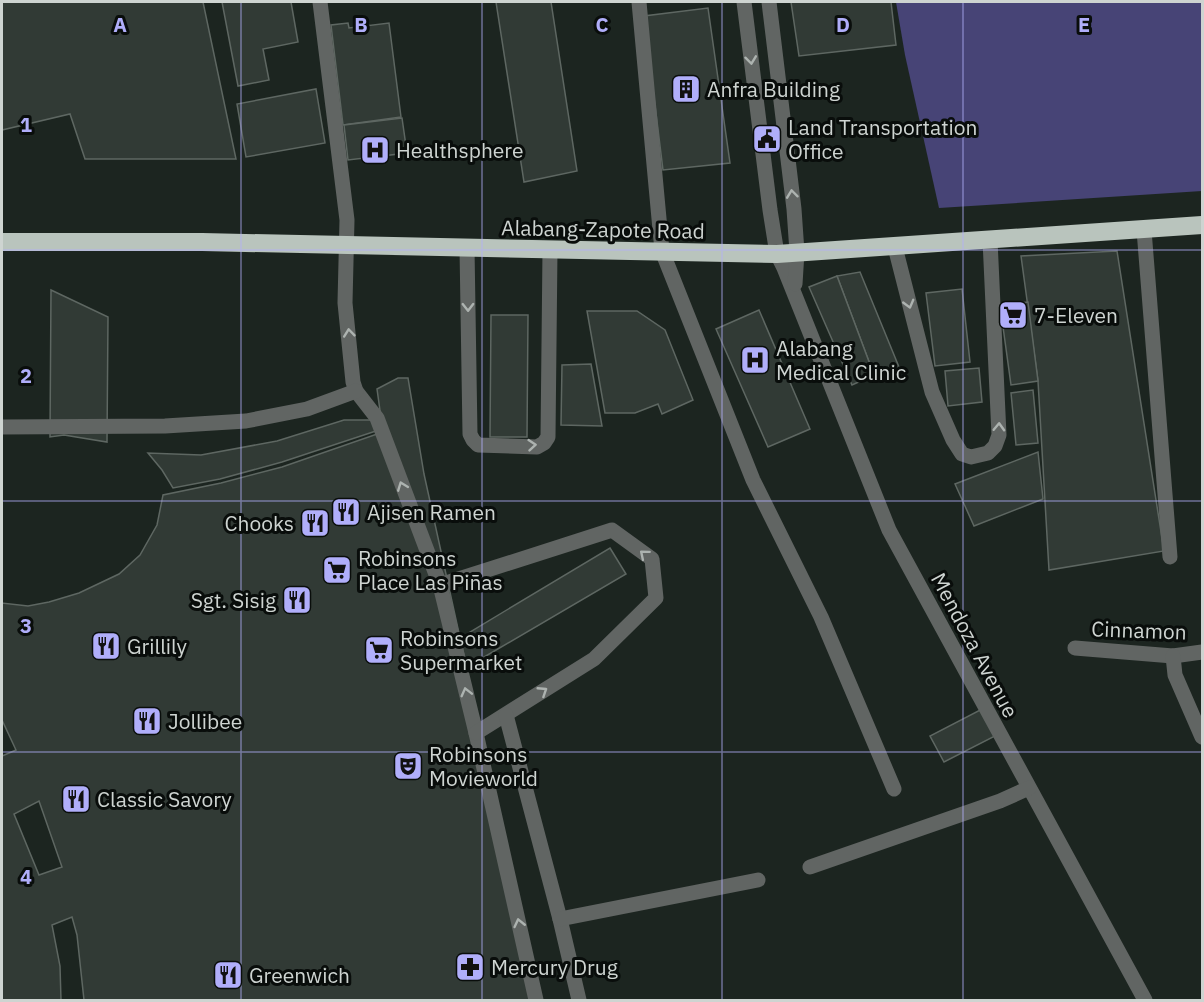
<svg xmlns="http://www.w3.org/2000/svg" width="1204" height="1002" font-family="'IBM Plex Sans',sans-serif">
	<style>
		.green { fill: #474476 }
		.building { fill: #313a35; stroke: #5e6762; stroke-width: 1.5; fill-rule: evenodd }
		.lines { fill: none; stroke-linecap: round; stroke-linejoin: round }
		.minor { stroke: #616563; stroke-width: 15 }
		.highway { stroke: #b9c4bd; stroke-width: 18 }
		.oneway { stroke: #adb3b0 }
		.grid { fill: none; stroke: #b0aefa; stroke-width: 1.5; stroke-opacity: 0.55 }
		.labels { text-anchor: middle; dominant-baseline: central; stroke-width: 6; stroke-linejoin: round; paint-order: stroke }
		.poi-label { font-size: 21px; fill: #ced4d1; stroke: #090d0b; text-anchor: start }
		.street-label { font-size: 21px; fill: #ced4d1; stroke: #090d0b }
		.grid-label { font-size: 20px; text-anchor: middle; font-weight: bold; fill: #b0aefa; stroke: #090d0b; stroke-width: 6; stroke-linejoin: round; paint-order: stroke }
	</style>
	<rect width="100%" height="100%" fill="#1c2520"/>
	<!-- green -->
	<path class="green" d="M896,2H1202V191L939,208L905,55Z"/>
	<!-- building -->
	<g class="building">
		<path d="M2,2H203L236,159H85L70,114L2,130Z"/>
		<path d="M222,2H291L298,42L263,49L269,80L238,86Z"/>
		<path d="M496,2H551L577,171L524,182Z"/>
		<path d="M791,2H891L896,45L799,56Z"/>
		<path d="M708,8L730,163L663,170L644,16Z"/>
		<path d="M348,23L349,28L389,23L401,117L343,125L331,25Z"/>
		<path d="M316,89L325,143L246,157L237,104Z"/>
		<path d="M402,118L407,153L348,160L344,125Z"/>
		<path d="M1117,251L1164,551L1049,570L1038,381L1021,256Z"/>
		<path d="M860,272L899,367L874,375L837,276Z"/>
		<path d="M837,276L874,375L852,385L809,287Z"/>
		<path d="M962,289L970,362L935,366L926,293Z"/>
		<path d="M51,290L108,317L107,442L64,435L50,437Z"/>
		<path d="M1028,302L1038,381L1011,385L1000,305Z"/>
		<path d="M759,310L810,429L768,447L716,329Z"/>
		<path d="M587,311H637L665,330L693,400L662,414L658,404L635,413H605Z"/>
		<path d="M491,315H528L527,437H490Z"/>
		<path d="M591,364L602,426L561,425L562,365Z"/>
		<path d="M979,368L982,402L948,406L945,371Z"/>
		<path d="M398,378H408L424,474L460,638L533,1000H84L77,935L72,917L52,925L60,966L61,1000H2V756L16,750L2,720V603L28,606L49,602L79,593L119,574L140,555L157,525L163,495L221,483L282,467L383,432L377,389ZM39,801L62,867L39,875L14,814Z"/>
		<path d="M1033,390L1038,443L1016,445L1011,393Z"/>
		<path d="M344,420H376L379,430L282,462L220,479L173,488L162,470L148,453L201,455L277,441Z"/>
		<path d="M1038,452L1043,499L974,526L955,484Z"/>
		<path d="M610,548L626,574L467,667L460,638Z"/>
		<path d="M984,708L997,735L944,762L930,736Z"/>
	</g>
	<g class="lines">
		<!-- minor -->
		<g class="minor">
			<path d="M320,2L347,220L345,303L353,382L356,391L377,418L440,585L476,733L536,1000"/>
			<path d="M639,2L662,251L753,480L821,617L894,789"/>
			<path d="M744,2L770,210L777,254L784,268L889,530L1145,1000"/>
			<path d="M769,2L794,209L797,252L795,284"/>
			<path d="M1144,230L1170,557"/>
			<path d="M895,247L932,392L953,440L962,454L971,457L988,453L995,446L999,435L990,240"/>
			<path d="M467,248L470,434L473,440L478,445L537,447L544,443L548,437L550,250"/>
			<path d="M2,427L165,426L246,421L307,409L356,391"/>
			<path d="M440,585L612,530L652,559L656,598L594,659L476,733"/>
			<path d="M1075,648L1173,656L1202,652"/>
			<path d="M1173,656L1175,675L1202,737"/>
			<path d="M506,715L560,919L579,1000"/>
			<path d="M810,867L1000,801L1029,788"/>
			<path d="M560,919L758,880"/>
		</g>
		<!-- highway -->
		<path class="highway" d="M2,242H202L777,254L1202,225"/>
	</g>
	<!-- one-way arrows -->
	<defs><path id="oneway-chevron" d="M-2-3.5L2.5 0L-2 3.5" fill="none" stroke-width="1.6" stroke-linecap="round" stroke-linejoin="round" transform="scale(1.5)"/></defs>
	<g class="oneway">
		<use href="#oneway-chevron" transform="translate(751 60) rotate(83)"/>
		<use href="#oneway-chevron" transform="translate(792 194) rotate(-97)"/>
		<use href="#oneway-chevron" transform="translate(909 304) rotate(75)"/>
		<use href="#oneway-chevron" transform="translate(468 307) rotate(89)"/>
		<use href="#oneway-chevron" transform="translate(349 333) rotate(-96)"/>
		<use href="#oneway-chevron" transform="translate(999 427) rotate(-88)"/>
		<use href="#oneway-chevron" transform="translate(532 445) rotate(-5)"/>
		<use href="#oneway-chevron" transform="translate(402 486) rotate(-111)"/>
		<use href="#oneway-chevron" transform="translate(644 554) rotate(-140)"/>
		<use href="#oneway-chevron" transform="translate(543 691) rotate(-33)"/>
		<use href="#oneway-chevron" transform="translate(466 692) rotate(-104)"/>
		<use href="#oneway-chevron" transform="translate(519 923) rotate(-103)"/>
	</g>
	<!-- grid -->
	<path class="grid" d="M241,2V1000M482,2V1000M722,2V1000M963,2V1000M2,250H1202M2,501H1202M2,752H1202"/>
	<!-- icons -->
	<defs>
		<g id="building-square" transform="scale(1.5)"><rect x="-9" y="-9" width="18" height="18" rx="4" fill="#b0aefa" stroke="#090d0b"/><path d="M-4-6H4V6H1V3H-1V6H-4ZM-2.5-4.3h1.7v1.8h-1.7ZM.8-4.3h1.7v1.8H.8ZM-2.5-1h1.7V.8h-1.7ZM.8-1h1.7V.8H.8Z" fill="#111"/></g>
		<g id="civic-square" transform="scale(1.5)"><rect x="-9" y="-9" width="18" height="18" rx="4" fill="#b0aefa" stroke="#090d0b"/><path d="M-.6-6.5H3V-4.5H.6V-3L4-1V1h2V6H-6V1h2V-1L-.6-3ZM-1.2 2.5V6h2.4V2.5Z" fill="#111"/></g>
		<g id="hospital-square" transform="scale(1.5)"><rect x="-9" y="-9" width="18" height="18" rx="4" fill="#b0aefa" stroke="#090d0b"/><path d="M-5-5h3v3.5h4V-5h3V5h-3V1.5h-4V5h-3Z" fill="#111"/></g>
		<g id="supermarket-square" transform="scale(1.5)"><rect x="-9" y="-9" width="18" height="18" rx="4" fill="#b0aefa" stroke="#090d0b"/><path d="M-6-5.5h2.5l.6 2H6L4.5 2H-2.5L-4.4-4H-6ZM-1.5 3.2a1.3 1.3 0 1 0 .1 0ZM3 3.2a1.3 1.3 0 1 0 .1 0Z" fill="#111"/></g>
		<g id="restaurant-square" transform="scale(1.5)"><rect x="-9" y="-9" width="18" height="18" rx="4" fill="#b0aefa" stroke="#090d0b"/><path d="M-5-6h1v4h1v-4h1v4h1v-4h1v5L-1.5 .5V6h-2V.5L-5-1ZM5-6V6H3V1.5H1.5Q1.5-4 5-6Z" fill="#111"/></g>
		<g id="theatre-square" transform="scale(1.5)"><rect x="-9" y="-9" width="18" height="18" rx="4" fill="#b0aefa" stroke="#090d0b"/><path d="M-5-5.5Q0-4 5-5.5V0Q5 5 0 6Q-5 5-5 0ZM-3.3-2.5H-1v1.5H-3.3ZM1-2.5H3.3v1.5H1ZM-2.8 1Q0 5.5 2.8 1Z" fill="#111"/></g>
		<g id="pharmacy-square" transform="scale(1.5)"><rect x="-9" y="-9" width="18" height="18" rx="4" fill="#b0aefa" stroke="#090d0b"/><path d="M-2-6h4v4h4v4h-4v4h-4v-4h-4v-4h4Z" fill="#111"/></g>
	</defs>
	<g fill-rule="evenodd">
		<use href="#building-square" x="686" y="89"/>
		<use href="#civic-square" x="767" y="139"/>
		<use href="#hospital-square" x="375" y="150"/>
		<use href="#supermarket-square" x="1013" y="315"/>
		<use href="#hospital-square" x="755" y="360"/>
		<use href="#restaurant-square" x="346" y="512"/>
		<use href="#restaurant-square" x="315" y="523"/>
		<use href="#supermarket-square" x="337" y="570"/>
		<use href="#restaurant-square" x="297" y="600"/>
		<use href="#restaurant-square" x="106" y="646"/>
		<use href="#supermarket-square" x="379" y="650"/>
		<use href="#restaurant-square" x="147" y="721"/>
		<use href="#theatre-square" x="408" y="766"/>
		<use href="#restaurant-square" x="76" y="799"/>
		<use href="#pharmacy-square" x="470" y="967"/>
		<use href="#restaurant-square" x="228" y="975"/>
	</g>
	<g class="labels">
		<!-- poi labels -->
		<g class="poi-label">
			<text x="707" y="89">Anfra Building</text>
			<text x="788" y="127">Land Transportation<tspan x="788" dy="24">Office</tspan></text>
			<text x="396" y="150">Healthsphere</text>
			<text x="1034" y="315">7-Eleven</text>
			<text x="776" y="348">Alabang<tspan x="776" dy="24">Medical Clinic</tspan></text>
			<text x="367" y="512">Ajisen Ramen</text>
			<text x="294" y="523" text-anchor="end">Chooks</text>
			<text x="358" y="558">Robinsons<tspan x="358" dy="24">Place Las Piñas</tspan></text>
			<text x="276" y="600" text-anchor="end">Sgt. Sisig</text>
			<text x="400" y="638">Robinsons<tspan x="400" dy="24">Supermarket</tspan></text>
			<text x="127" y="646">Grillily</text>
			<text x="168" y="721">Jollibee</text>
			<text x="429" y="754">Robinsons<tspan x="429" dy="24">Movieworld</tspan></text>
			<text x="97" y="799">Classic Savory</text>
			<text x="491" y="967">Mercury Drug</text>
			<text x="249" y="975">Greenwich</text>
		</g>
		<!-- street labels -->
		<g class="street-label">
			<text transform="translate(603 229) rotate(1)">Alabang-Zapote Road</text>
			<text transform="translate(1139 630) rotate(2)">Cinnamon</text>
			<text transform="translate(975 645) rotate(62)">Mendoza Avenue</text>
		</g>
	</g>
	<g class="grid-label">
		<text x="120" y="32">A</text>
		<text x="361" y="32">B</text>
		<text x="602" y="32">C</text>
		<text x="843" y="32">D</text>
		<text x="1084" y="32">E</text>
		<text x="26" y="132">1</text>
		<text x="26" y="383">2</text>
		<text x="26" y="633">3</text>
		<text x="26" y="884">4</text>
	</g>
	<!-- border -->
	<rect width="1204" height="1002" fill="none" stroke="#ced4d1" stroke-width="6"/>
</svg>
